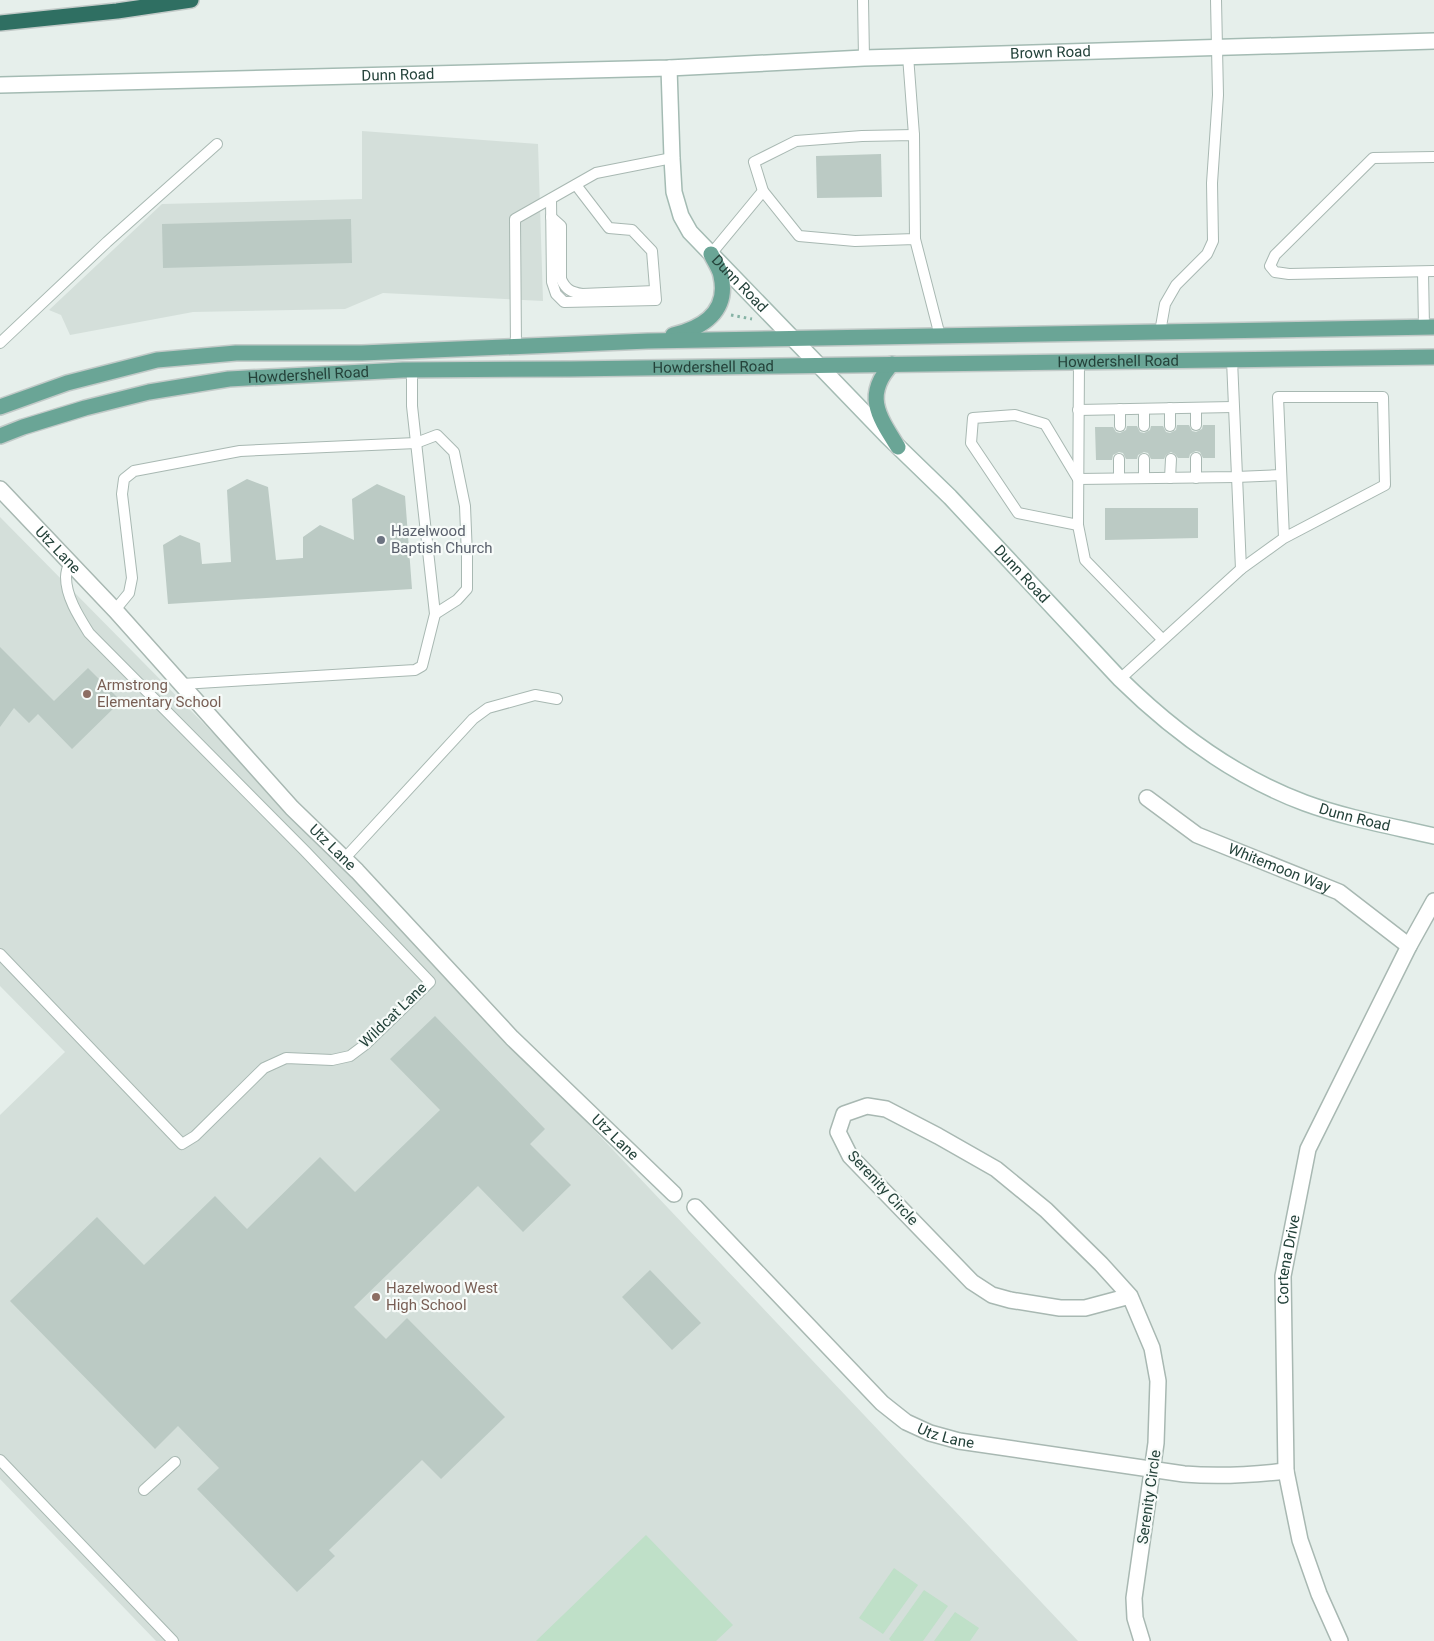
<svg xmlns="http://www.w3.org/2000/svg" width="1434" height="1641" font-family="Roboto,sans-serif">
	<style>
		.built { fill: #d4dfda }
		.green { fill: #bfe0c8 }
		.building { fill: #bbcac4 }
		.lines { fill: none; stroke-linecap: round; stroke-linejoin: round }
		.lane-casing { stroke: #a8b8b2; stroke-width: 12 }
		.street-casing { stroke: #a8b8b2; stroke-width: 18 }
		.secondary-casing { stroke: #a4bbb3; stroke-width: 18 }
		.primary-casing { stroke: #c2cac8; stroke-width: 18 }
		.highway-casing { stroke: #c2cac8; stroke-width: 18 }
		.path { stroke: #86b3a5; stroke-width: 3; stroke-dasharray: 2.5 4; stroke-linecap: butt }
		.lane { stroke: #fff; stroke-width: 10 }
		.street { stroke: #fff; stroke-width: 15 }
		.secondary { stroke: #fff; stroke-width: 15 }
		.primary { stroke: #6aa596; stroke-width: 15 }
		.highway { stroke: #2f6f62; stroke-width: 15 }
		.worship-dot { fill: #6b7280; stroke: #f7fbf9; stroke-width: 2 }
		.education-dot { fill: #8d6e63; stroke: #f7fbf9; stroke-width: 2 }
		.labels { text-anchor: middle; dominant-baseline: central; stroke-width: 4.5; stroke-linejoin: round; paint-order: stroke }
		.street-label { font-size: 15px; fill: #24423a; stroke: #f7fbf9 }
		.worship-label { font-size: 15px; fill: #5b616d; stroke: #f7fbf9; text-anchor: start }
		.education-label { font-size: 15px; fill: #785e54; stroke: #f7fbf9; text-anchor: start }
	</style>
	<rect width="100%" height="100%" fill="#e6efeb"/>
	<!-- built -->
	<g class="built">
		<path d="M362,131L538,144L543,301L383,293L345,309L193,312L70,335L61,315L49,310L162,204L362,199Z"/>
		<path d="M0,517L349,871L1078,1641H156L0,1479V1115L65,1052L0,986Z"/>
	</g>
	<!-- green -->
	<g class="green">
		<path d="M646,1535L733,1625L716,1641H536Z"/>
		<path d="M894,1568L918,1585L883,1634L859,1618Z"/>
		<path d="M924,1590L948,1606L923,1641H891L889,1639Z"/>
		<path d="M955,1612L979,1628L970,1641H934Z"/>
	</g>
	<!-- building -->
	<g class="building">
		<path d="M881,154L882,197L817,198L816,156Z"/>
		<path d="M351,219L352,263L163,268L162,224Z"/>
		<path d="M1177,425H1189L1192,431L1196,432L1202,429L1203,425H1215V458H1203L1200,452L1196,451L1190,454L1189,458H1178L1175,454L1171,452L1166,455L1164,459H1151L1148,453L1144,452L1138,455L1137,459H1126L1123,453L1119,452L1113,455L1112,460H1096L1095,427H1113L1116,432L1120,433L1126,430L1127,426H1137L1140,432L1144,433L1150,430L1151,426H1163L1166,432L1170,433L1176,430Z"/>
		<path d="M247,479L268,487L276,560L303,558V537L320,525L354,540L352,499L377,484L405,496L412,589L168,604L163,545L180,535L200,543L202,564L231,562L227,490Z"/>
		<path d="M1105,508H1198V538L1105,540Z"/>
		<path d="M0,647L54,701L88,668L121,701L72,749L38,714L29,723L14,708L0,727Z"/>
		<path d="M435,1016L545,1129L530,1144L571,1185L523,1232L478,1186L354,1307L386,1339L407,1318L505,1417L441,1479L422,1460L329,1550L335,1556L297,1592L197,1489L219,1468L178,1426L155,1449L10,1301L97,1217L144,1265L215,1196L247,1229L320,1157L355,1192L440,1110L390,1059Z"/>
		<path d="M650,1270L701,1323L672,1350L622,1297Z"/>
	</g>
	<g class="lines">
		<!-- lane casing -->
		<g class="lane-casing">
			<g id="lane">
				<path d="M863,0L864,58"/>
				<path d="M908,56L914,135"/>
				<path d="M1434,157L1373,158L1275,255L1270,266L1275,272L1289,274L1434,271"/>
				<path d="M551,199L552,282L556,294L564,302L656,300L652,251L632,230L609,228L576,185"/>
				<path d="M551,217L561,226V279C566,290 571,292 582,294L655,291"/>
				<path d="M915,239L914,135L862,136L796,141L754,162L763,191L799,236L855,241L915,239L940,336"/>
				<path d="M711,254L763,191"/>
				<path d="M1423,272L1424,327"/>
				<path d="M1160,332L1165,304L1176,285L1207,254L1213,241L1212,183L1218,95L1216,0"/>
				<path d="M0,343L107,242L217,144"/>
				<path d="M516,347L515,219L596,173L672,158"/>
				<path d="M1079,362L1078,525L1085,560L1162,639"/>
				<path d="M1170,408V426"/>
				<path d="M1196,408V425"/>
				<path d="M1120,409V426"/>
				<path d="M1078,410L1233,407"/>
				<path d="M1144,426V409"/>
				<path d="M1119,478V459"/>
				<path d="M1144,478V459"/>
				<path d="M1170,478L1171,459"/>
				<path d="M1196,478V458"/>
				<path d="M1078,525L1018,513L971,443L973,418L1015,415L1045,424L1078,479L1236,477L1281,475"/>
				<path d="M1241,569L1284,538L1278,397H1383L1385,485L1284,538"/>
				<path d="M115,610L129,593L132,578L122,494L124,479L134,471L240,451L416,443L437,435L454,452L465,506L467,556V589L457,600L435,614"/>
				<path d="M1120,679L1241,569L1232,360"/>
				<path d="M182,684L415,670L422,666L435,614L412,406V370"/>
				<path d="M345,858L473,719L488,708L535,695L557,699"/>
				<path d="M0,954L182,1144L195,1136L264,1068L286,1058L332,1060L350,1056L366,1044L430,982L305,851L89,633C79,617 66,597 66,577C66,572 68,566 70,561"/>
				<path d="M0,1460L173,1641"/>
				<path d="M144,1490L175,1462"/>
			</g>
		</g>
		<!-- street casing -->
		<g class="street-casing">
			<g id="street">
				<path id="s1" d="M0,489L115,610L292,808L357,871L512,1038L674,1194"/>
				<path id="s2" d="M1147,798L1197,835L1339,892L1409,946"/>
				<path id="s3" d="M695,1207L882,1403L906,1422L930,1433L959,1441L1184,1474C1219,1477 1252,1475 1286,1471"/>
				<path d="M1130,1296L1085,1308H1060L1010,1300L992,1295L972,1282L850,1156L838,1132L844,1114L867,1106L886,1109L938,1136L996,1169L1046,1210L1101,1264L1130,1296L1152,1348L1158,1381L1156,1443L1134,1598L1135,1618L1142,1641"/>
				<path id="s4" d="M1340,1641L1319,1594L1300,1540L1286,1471L1283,1276L1308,1149L1409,946L1434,901"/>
			</g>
		</g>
		<!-- secondary casing -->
		<g class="secondary-casing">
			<g id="secondary">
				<path id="s5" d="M669,68L672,158L674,192L681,216L690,232L887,436L950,497L1120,679C1173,731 1235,777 1305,803C1346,818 1391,826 1434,836"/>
				<path id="s6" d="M0,85L669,68L864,58L1434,41"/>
			</g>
		</g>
		<!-- primary casing -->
		<g class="primary-casing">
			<g id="primary">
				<path d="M673,335C703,328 729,311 721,276C720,269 714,261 711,254"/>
				<path d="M892,364C863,395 879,417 898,447"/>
				<path d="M0,407L67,383L157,360L236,353H362L648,341L1434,327"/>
				<path id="s7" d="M0,436L23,427L85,408L149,392L229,379L403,370L570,369L1434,357"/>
			</g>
		</g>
		<!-- highway casing -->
		<g class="highway-casing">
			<path id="highway" d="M0,23L117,11L191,0"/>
		</g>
		<!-- path -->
		<path class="path" d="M731,315L752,319"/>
		<!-- lane -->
		<use href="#lane" class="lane"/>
		<!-- street -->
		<use href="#street" class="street"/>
		<!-- secondary -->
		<use href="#secondary" class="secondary"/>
		<!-- primary -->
		<use href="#primary" class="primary"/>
		<!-- highway -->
		<use href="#highway" class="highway"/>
	</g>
	<!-- markers -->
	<circle class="worship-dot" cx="381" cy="540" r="5"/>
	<g class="education-dot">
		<circle cx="87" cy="694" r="5"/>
		<circle cx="376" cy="1297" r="5"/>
	</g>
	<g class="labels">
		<!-- street labels -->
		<g class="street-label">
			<text stroke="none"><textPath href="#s6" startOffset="1051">Brown Road</textPath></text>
			<text stroke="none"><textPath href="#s6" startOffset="398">Dunn Road</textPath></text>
			<text stroke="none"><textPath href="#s5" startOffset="239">Dunn Road</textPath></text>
			<text stroke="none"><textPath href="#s7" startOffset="1126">Howdershell Road</textPath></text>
			<text stroke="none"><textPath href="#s7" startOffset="721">Howdershell Road</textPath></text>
			<text stroke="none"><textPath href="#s7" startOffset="316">Howdershell Road</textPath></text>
			<text stroke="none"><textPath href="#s1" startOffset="84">Utz Lane</textPath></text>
			<text stroke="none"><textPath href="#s5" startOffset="644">Dunn Road</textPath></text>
			<text stroke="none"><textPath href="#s5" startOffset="1064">Dunn Road</textPath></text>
			<text stroke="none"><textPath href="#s1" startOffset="489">Utz Lane</textPath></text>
			<text stroke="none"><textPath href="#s2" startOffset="151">Whitemoon Way</textPath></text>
			<text transform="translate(393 1015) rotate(-44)">Wildcat Lane</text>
			<text stroke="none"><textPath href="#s1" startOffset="894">Utz Lane</textPath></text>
			<text transform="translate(883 1188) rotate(47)">Serenity Circle</text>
			<text stroke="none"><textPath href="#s4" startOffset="391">Cortena Drive</textPath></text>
			<text stroke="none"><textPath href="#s3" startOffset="344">Utz Lane</textPath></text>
			<text transform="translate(1149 1497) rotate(-82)">Serenity Circle</text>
		</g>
		<!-- worship labels -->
		<g class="worship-label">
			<text x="391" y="531">Hazelwood<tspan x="391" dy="17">Baptish Church</tspan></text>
		</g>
		<!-- education labels -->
		<g class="education-label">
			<text x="97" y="685">Armstrong<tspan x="97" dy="17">Elementary School</tspan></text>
			<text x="386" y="1288">Hazelwood West<tspan x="386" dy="17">High School</tspan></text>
		</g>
	</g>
</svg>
